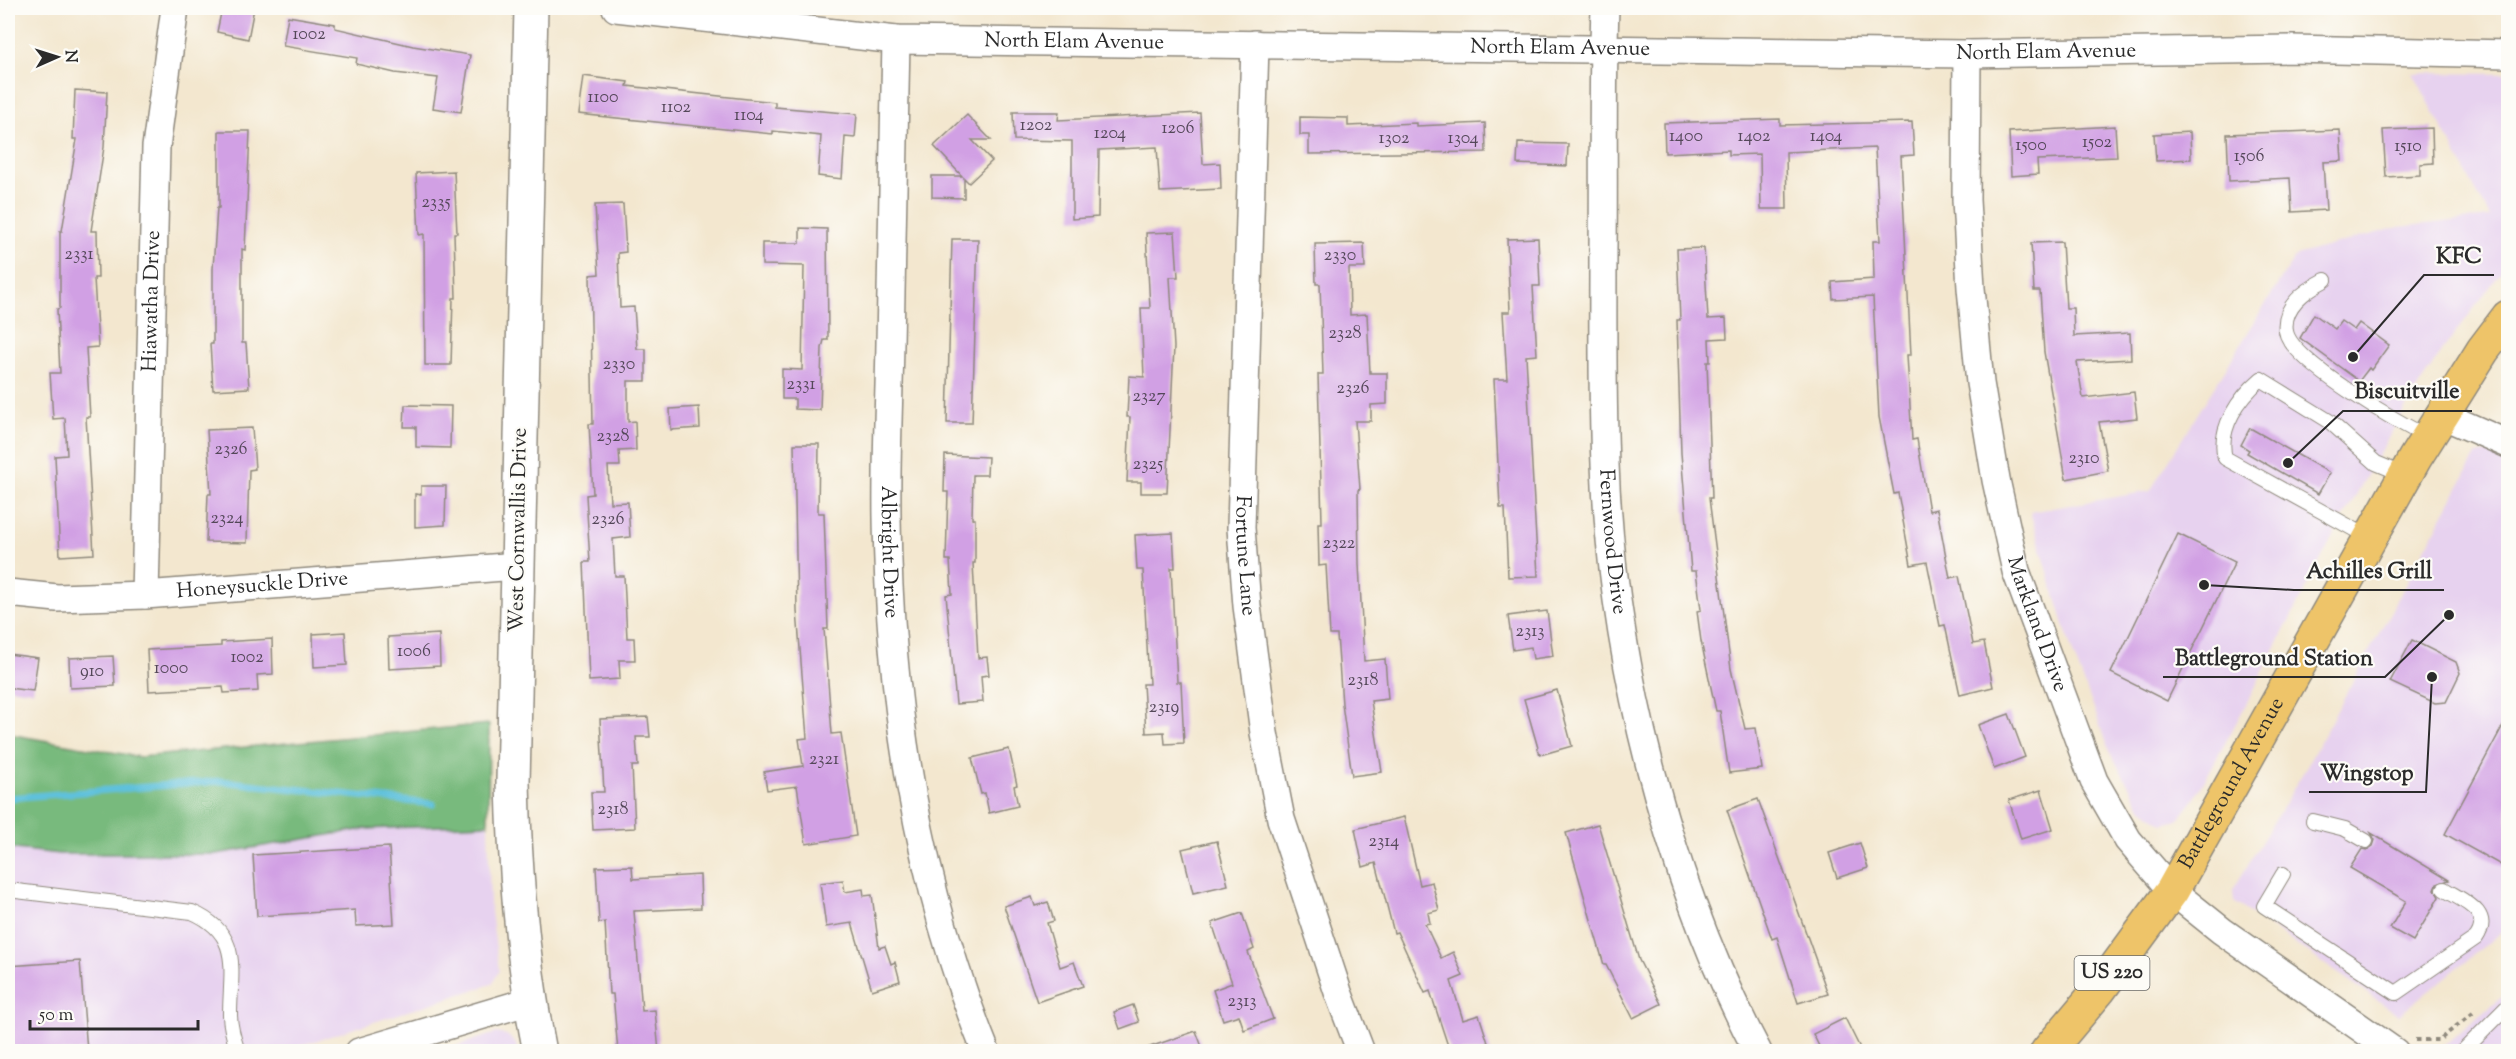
<svg xmlns="http://www.w3.org/2000/svg" width="2516" height="1059" font-family="'Sorts Mill Goudy',serif">
	<style>
		.built { fill: #e7d2ef }
		.forest { fill: #78ba7d; stroke: #527254; stroke-width: 1.5 }
		.lines { fill: none; stroke-linecap: round; stroke-linejoin: round }
		.stream { stroke: #5ec1dc; stroke-width: 7 }
		.building { fill: #d1a0e4 }
		.service-casing { stroke: #8f897d; stroke-width: 16 }
		.minor-casing { stroke: #8f897d; stroke-width: 30 }
		.tertiary-casing { stroke: #8f897d; stroke-width: 36 }
		.primary-casing { stroke: #8f897d; stroke-width: 36 }
		.path { stroke: #8f897d; stroke-width: 4; stroke-dasharray: 4.5 4.5; stroke-linecap: butt }
		.service { stroke: #fff; stroke-width: 14 }
		.minor { stroke: #fff; stroke-width: 27 }
		.tertiary { stroke: #fff; stroke-width: 33 }
		.primary { stroke: #eec469; stroke-width: 33 }
		.labels { text-anchor: middle; dominant-baseline: central; stroke-width: 4.5; stroke-linejoin: round; paint-order: stroke }
		.number-label { font-size: 18px; fill: #544859 }
		.shield { fill: #fdfcf7; stroke: #6a6a68; stroke-width: 1.5 }
		.shield-label { font-size: 20px; font-weight: bold; fill: #2b2b2b }
		.street-label { font-size: 21px; fill: #2b2b2b; stroke: #fdfcf7 }
		.leader { fill: none; stroke: #2b2b2b; stroke-width: 2 }
		.callout-dot { fill: #2b2b2b; stroke: #fdfcf7; stroke-width: 2 }
		.callout-label { font-size: 22px; text-anchor: middle; font-weight: bold; fill: #2b2b2b; stroke: #fdfcf7; stroke-width: 4.5; stroke-linejoin: round; paint-order: stroke }
	</style>
	<rect width="100%" height="100%" fill="#fdfcf7"/>
	<filter id="ink" filterUnits="userSpaceOnUse"><feTurbulence type="fractalNoise" baseFrequency=".0167" numOctaves="2"/><feDisplacementMap in="SourceGraphic" scale="12" xChannelSelector="R" yChannelSelector="G"/><feConvolveMatrix kernelMatrix="1 2 1 2 8 2 1 2 1" color-interpolation-filters="sRGB"/></filter>
	<filter id="wash" filterUnits="userSpaceOnUse"><feTurbulence type="fractalNoise" baseFrequency=".008" numOctaves="4" result="noise"/><feDisplacementMap in="SourceGraphic" scale="24" xChannelSelector="R" yChannelSelector="G"/><feGaussianBlur stdDeviation="1.35" result="paint"/><feColorMatrix in="noise" values="0 0 0 0 0 0 0 0 0 0 0 0 0 0 0 0 0 1.4 0 .05"/><feComposite in="paint" operator="in"/></filter>
	<g filter="url(#wash)">
		<rect width="100%" height="100%" fill="#f3e7cf"/>
		<!-- built -->
		<g class="built">
			<path d="M2413,73L2508,74V263L2441,352L2405,408L2333,536L2242,712L2195,798L2178,820L2163,824L2141,807L2111,754L2072,651L2030,512L2150,491L2296,255L2399,227L2490,217Z"/>
			<path d="M2495,452L2508,458V927L2399,1015L2234,902L2233,890L2304,771L2476,455Z"/>
			<path d="M488,824L490,904L499,971L492,984L284,1051L8,1052V848L59,854H216L364,829Z"/>
			<path d="M2508,992V1051L2438,1050Z"/>
			<path d="M496,1033L507,1035L516,1044L517,1051H441Z"/>
		</g>
		<!-- forest -->
		<path class="forest" d="M489,724L488,824L364,829L216,854H59L8,848V734L140,757Z"/>
		<g class="lines">
			<!-- stream -->
			<path class="stream" d="M8,798L221,781L433,804"/>
		</g>
		<g id="blocks">
			<!-- building -->
			<g class="building">
				<path d="M222,8H254L248,39L217,32Z"/>
				<path d="M288,16L335,24V28L413,46L470,55L461,112L433,108L438,78L395,73L356,64L357,58L283,46Z"/>
				<path d="M583,76L628,82L627,86L775,102V107L857,114L855,138L845,137L842,179L818,176L821,136L773,131V134L578,114Z"/>
				<path d="M75,90L107,92L104,147L91,231H97L98,278H94L98,347L86,348L90,417H86L94,554L60,556L55,456L67,455L65,418L53,419L50,373H60L57,309L60,308V231H62L77,139H73Z"/>
				<path d="M1013,112H1059L1058,120L1200,113L1203,164L1220,163L1221,189L1160,192L1157,147L1099,150L1098,217L1072,219V141L1014,140Z"/>
				<path d="M967,115L991,140H972L992,161L969,183L964,178V198L932,197V176H962L934,146Z"/>
				<path d="M1300,117L1348,118V126L1416,123V126L1485,123L1486,152L1309,154V135H1300Z"/>
				<path d="M1780,119V125L1912,122L1914,155L1901,156L1911,355H1907L1912,440L1917,439L1929,511L1937,509L1950,578L1959,576L1973,644L1984,642L1993,687L1960,695L1945,625L1940,626L1927,562L1911,565L1898,493L1894,494L1879,417L1873,297L1833,299L1832,282L1874,279L1873,241H1880L1875,148L1786,152L1787,209H1761L1760,154L1729,155V150L1665,153L1664,123Z"/>
				<path d="M2115,126L2117,157L2037,160L2038,174L2011,176L2009,132Z"/>
				<path d="M2432,128L2433,163L2420,164V175L2386,177L2383,130Z"/>
				<path d="M2340,130L2342,161L2323,162L2326,210L2292,212L2290,178L2229,181L2227,134Z"/>
				<path d="M219,131H250L245,250L242,249V343H246L249,388L213,390L210,344H213V269L217,208H219Z"/>
				<path d="M2190,132L2191,159L2156,161L2154,134Z"/>
				<path d="M1518,143L1568,144L1567,166L1517,164Z"/>
				<path d="M454,171L457,233H454L456,298H453L451,365H425L424,234L419,235L416,173Z"/>
				<path d="M623,204L626,252L618,253L620,308L634,307L637,349H646V381H628V422L635,421L636,450L619,451L620,466H608L610,503L628,502L630,537L613,539L615,576H624L627,638H634L635,660H619L620,679L589,681L584,562H590L586,495L593,494L589,424H593L590,275L599,274L595,205Z"/>
				<path d="M800,228L827,229L828,340H824L822,348L820,410L795,409V399H782V369L802,370L804,266L762,265V243H800Z"/>
				<path d="M1175,232L1178,277H1170L1174,347L1167,493H1141V482H1127L1130,417H1127L1129,376L1144,377L1141,308H1150L1146,233Z"/>
				<path d="M1538,238L1540,286H1533L1537,355L1526,356L1538,576L1508,577L1505,508H1500L1494,379H1507L1503,312H1510L1507,239Z"/>
				<path d="M952,239H978L972,423H947Z"/>
				<path d="M2062,242L2066,308H2073L2074,336L2130,333L2131,359L2077,362L2083,398L2134,392L2137,418L2099,422L2108,471L2066,479L2044,352L2040,291H2034L2031,243Z"/>
				<path d="M1364,243L1365,268H1349L1350,315L1367,314L1370,373H1387V404L1371,405V421H1355L1360,489L1358,490L1359,564L1364,661L1385,659L1388,699L1371,701L1382,772L1352,776L1342,704L1337,635H1330L1326,565L1319,566L1318,523H1322L1318,374H1323L1320,284H1316L1315,244Z"/>
				<path d="M1704,248L1708,319L1726,318L1727,338L1709,339L1710,362H1707L1712,498H1709L1731,669L1745,729L1756,728L1762,769L1729,773L1720,711H1716L1701,641L1697,611L1701,610L1696,571H1691L1681,453L1677,320H1680L1677,249Z"/>
				<path d="M2314,314L2335,329L2341,321L2354,330L2359,323L2389,345L2371,370L2369,368L2359,381L2300,338Z"/>
				<path d="M405,405L451,406L450,448L416,447V427H404Z"/>
				<path d="M699,407L700,428L671,430L670,409Z"/>
				<path d="M252,428L255,469L249,470L247,543L206,542L208,494H211L207,430Z"/>
				<path d="M2250,428L2330,473L2318,494L2247,453L2249,450L2241,445Z"/>
				<path d="M794,444H819L818,513H824L828,629H824L832,734L841,733L856,836L806,844L797,786L767,790L764,772L803,766L799,739L807,738L797,611Z"/>
				<path d="M945,455L988,457L987,475H973L972,519H975V563H973L978,658L987,657L989,675L981,676L983,702L956,704L946,595L952,594L950,560H946L948,492H944Z"/>
				<path d="M421,486H446L445,525L415,527V494L421,495Z"/>
				<path d="M1173,533L1175,568H1171L1177,682H1181L1184,743L1165,744L1164,732L1146,733L1143,684H1149L1143,570H1137L1135,535Z"/>
				<path d="M2178,534L2235,562L2167,701L2111,673Z"/>
				<path d="M1547,611L1553,656L1533,659L1531,647L1513,650L1508,616Z"/>
				<path d="M345,632L347,665L314,667L313,634Z"/>
				<path d="M439,634L440,666L389,669L388,637Z"/>
				<path d="M272,639L273,674L257,675L258,691L224,693L223,687L149,691L147,650L221,646V642Z"/>
				<path d="M2412,640L2456,662L2460,673L2446,702L2435,703L2390,682Z"/>
				<path d="M8,654L38,658L33,691L8,688Z"/>
				<path d="M113,656L115,686L70,688L69,658Z"/>
				<path d="M1557,690L1572,746L1540,755L1524,699Z"/>
				<path d="M2009,714L2025,757L1994,769L1978,725Z"/>
				<path d="M2508,716V869L2445,834Z"/>
				<path d="M648,717L650,737H636L638,766H632L635,828L593,830L591,792H604L600,719Z"/>
				<path d="M1009,749L1017,785L1014,786L1018,806L989,813L985,793L981,794L972,758Z"/>
				<path d="M2041,790L2053,829L2021,839L2009,800Z"/>
				<path d="M1758,799L1828,994L1798,1003L1777,937L1772,939L1727,810Z"/>
				<path d="M1404,817L1420,885L1432,882L1439,910L1428,913L1430,923L1425,924L1441,958L1453,952L1463,976L1451,981L1463,1020L1479,1015L1491,1052H1450L1430,991L1425,993L1397,932L1394,933L1376,863L1363,867L1355,829Z"/>
				<path d="M1598,824L1639,960L1661,1004L1633,1018L1606,965H1604L1566,833Z"/>
				<path d="M2371,833L2449,880L2437,884L2435,889L2439,897L2413,941L2390,928L2406,901L2350,868L2362,849L2367,850L2373,846L2375,840Z"/>
				<path d="M1217,841L1228,885L1193,893L1182,849Z"/>
				<path d="M1860,843L1868,868L1837,878L1829,853Z"/>
				<path d="M389,847L394,924L356,926L355,910L257,916L253,855Z"/>
				<path d="M632,866L633,879L700,875L701,908L634,911L642,1011L655,1010L659,1052H618L613,994H609L605,922L599,923L596,867Z"/>
				<path d="M843,880L845,892L863,889L864,896L872,895L879,948L885,946L891,964L895,962L900,981L872,990L852,923L826,927L820,883Z"/>
				<path d="M1032,897L1035,906L1048,902L1054,921L1047,923L1060,967L1074,962L1083,986L1037,1002L1004,906Z"/>
				<path d="M1242,913L1254,949L1248,952L1273,1019L1244,1030L1239,1015L1223,1020L1213,990L1232,983L1212,923Z"/>
				<path d="M80,961L87,1051L8,1052V966Z"/>
				<path d="M1133,1005L1139,1022L1120,1029L1114,1012Z"/>
				<path d="M1845,1018L1862,1052H1822L1813,1034Z"/>
				<path d="M1196,1031L1204,1052H1145L1144,1049Z"/>
			</g>
		</g>
	</g>
	<g filter="url(#ink)">
		<use href="#blocks" fill-opacity="0" stroke="#8f897d" stroke-width="1.5"/>
		<g class="lines">
			<!-- service casing -->
			<g class="service-casing">
				<g id="service">
					<path d="M2325,280C2306,290 2282,306 2286,331C2290,361 2400,424 2428,437"/>
					<path d="M2370,538L2225,458C2217,428 2240,397 2261,379L2329,421L2376,463L2405,475"/>
					<path d="M2313,821L2345,829L2366,841"/>
					<path d="M2283,874L2264,906L2396,993L2476,938C2494,912 2463,901 2444,889"/>
					<path d="M8,890L192,912C243,934 230,971 230,1015C230,1027 234,1040 238,1052"/>
					<path d="M2462,1052L2508,1006"/>
				</g>
			</g>
			<!-- minor casing -->
			<g class="minor-casing">
				<g id="minor">
					<path id="s1" d="M616,8L896,40L1967,54L2292,49L2508,54"/>
					<path id="s2" d="M1605,8C1602,88 1604,169 1603,249C1603,320 1602,392 1605,464C1612,658 1667,880 1758,1052"/>
					<path id="s3" d="M896,40C894,141 892,242 890,343C889,402 886,460 887,518C889,700 917,882 986,1052"/>
					<path id="s4" d="M1255,44L1241,528L1247,606L1264,733L1281,819L1338,992L1361,1052"/>
					<path id="s5" d="M1967,54L1966,200L1971,288L1980,383L1996,480L2016,571L2094,781L2128,840L2172,891L2222,931L2395,1052"/>
					<path d="M2442,415L2508,444"/>
					<path id="s6" d="M8,593L57,598L145,595L518,566"/>
					<path id="s7" d="M145,595L156,147L175,8"/>
					<path d="M359,1052L530,1001"/>
				</g>
			</g>
			<!-- tertiary casing -->
			<g class="tertiary-casing">
				<path id="tertiary" d="M531,8L513,782C515,874 522,962 540,1052"/>
			</g>
			<!-- primary casing -->
			<g class="primary-casing">
				<g id="primary">
					<path id="s8" d="M2047,1052L2099,990L2172,891L2415,458L2483,350L2508,317"/>
				</g>
			</g>
			<!-- path -->
			<path class="path" d="M2415,1040H2439L2473,1013"/>
			<!-- service -->
			<use href="#service" class="service"/>
			<!-- minor -->
			<use href="#minor" class="minor"/>
			<!-- tertiary -->
			<use href="#tertiary" class="tertiary"/>
			<!-- primary -->
			<use href="#primary" class="primary"/>
		</g>
	</g>
	<g class="labels">
		<!-- number labels -->
		<g class="number-label">
			<text x="309" y="35">1002</text>
			<text x="603" y="98">1100</text>
			<text x="676" y="108">1102</text>
			<text x="749" y="116">1104</text>
			<text x="1036" y="126">1202</text>
			<text x="1178" y="129">1206</text>
			<text x="1110" y="134">1204</text>
			<text x="1686" y="137">1400</text>
			<text x="1754" y="137">1402</text>
			<text x="1826" y="137">1404</text>
			<text x="1394" y="139">1302</text>
			<text x="1463" y="139">1304</text>
			<text x="2097" y="143">1502</text>
			<text x="2031" y="146">1500</text>
			<text x="2408" y="147">1510</text>
			<text x="2249" y="157">1506</text>
			<text x="436" y="203">2335</text>
			<text x="79" y="255">2331</text>
			<text x="1340" y="256">2330</text>
			<text x="1345" y="334">2328</text>
			<text x="619" y="365">2330</text>
			<text x="801" y="385">2331</text>
			<text x="1353" y="389">2326</text>
			<text x="1149" y="397">2327</text>
			<text x="613" y="437">2328</text>
			<text x="231" y="450">2326</text>
			<text x="2084" y="459">2310</text>
			<text x="1148" y="465">2325</text>
			<text x="227" y="519">2324</text>
			<text x="608" y="520">2326</text>
			<text x="1339" y="544">2322</text>
			<text x="1530" y="632">2313</text>
			<text x="414" y="652">1006</text>
			<text x="247" y="658">1002</text>
			<text x="171" y="669">1000</text>
			<text x="92" y="672">910</text>
			<text x="1363" y="681">2318</text>
			<text x="1164" y="708">2319</text>
			<text x="824" y="760">2321</text>
			<text x="613" y="810">2318</text>
			<text x="1384" y="842">2314</text>
			<text x="1242" y="1002">2313</text>
		</g>
		<!-- shield labels -->
		<rect class="shield" x="2074.5" y="956" width="75" height="34" rx="4.5"/>
		<g class="shield-label">
			<text x="2112" y="973">US 220</text>
		</g>
		<!-- street labels -->
		<g class="street-label">
			<text stroke="none"><textPath href="#s1" startOffset="460">North Elam Avenue</textPath></text>
			<text stroke="none"><textPath href="#s1" startOffset="946">North Elam Avenue</textPath></text>
			<text stroke="none"><textPath href="#s1" startOffset="1432">North Elam Avenue</textPath></text>
			<text stroke="none"><textPath href="#s7" startOffset="294">Hiawatha Drive</textPath></text>
			<text transform="translate(519 530) rotate(-89)">West Cornwallis Drive</text>
			<text stroke="none"><textPath href="#s2" startOffset="534">Fernwood Drive</textPath></text>
			<text stroke="none"><textPath href="#s3" startOffset="512">Albright Drive</textPath></text>
			<text stroke="none"><textPath href="#s4" startOffset="512">Fortune Lane</textPath></text>
			<text stroke="none"><textPath href="#s6" startOffset="255">Honeysuckle Drive</textPath></text>
			<text stroke="none"><textPath href="#s5" startOffset="578">Markland Drive</textPath></text>
			<text stroke="none"><textPath href="#s8" startOffset="327">Battleground Avenue</textPath></text>
		</g>
	</g>
	<!-- callouts -->
	<path class="leader" d="M2353 357L2424 275H2494M2288 463L2343 411H2472M2204 585L2294 590H2444M2449 615L2385 677H2163M2432 677L2426 792H2309"/>
	<g class="callout-dot">
		<circle cx="2353" cy="357" r="6"/>
		<circle cx="2288" cy="463" r="6"/>
		<circle cx="2204" cy="585" r="6"/>
		<circle cx="2449" cy="615" r="6"/>
		<circle cx="2432" cy="677" r="6"/>
	</g>
	<g class="callout-label">
		<text x="2459" y="263">KFC</text>
		<text x="2407" y="398">Biscuitville</text>
		<text x="2369" y="578">Achilles Grill</text>
		<text x="2274" y="665">Battleground Station</text>
		<text x="2367" y="780">Wingstop</text>
	</g>
	<!-- margin -->
	<rect width="2516" height="1059" fill="none" stroke="#fdfcf7" stroke-width="30"/>
	<!-- north arrow -->
	<g transform="translate(57 57) rotate(87)" stroke="#fdfcf7" stroke-width="4.5" paint-order="stroke">
	<path d="M0-4.5L10 22L0 15L-10 22Z" fill="#2b2b2b"/>
	<text y="-9" font-size="16" font-weight="bold" text-anchor="middle" fill="#2b2b2b">N</text>
	</g>
	<!-- scale -->
	<path d="M30 1020v9h168v-9" fill="none" stroke="#2b2b2b" stroke-width="3"/>
	<text x="39" y="1020" font-size="18" fill="#2b2b2b" stroke="#fdfcf7" stroke-width="4.5" paint-order="stroke">50 m</text>
</svg>
